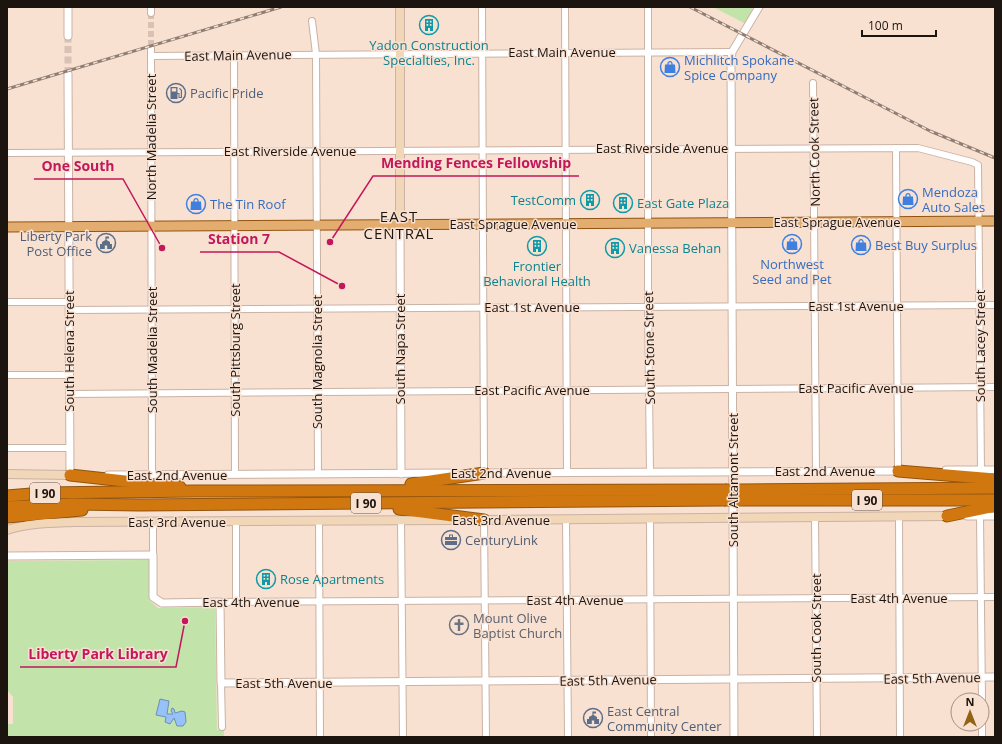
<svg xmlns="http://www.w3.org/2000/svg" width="1002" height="744" font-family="'Open Sans',sans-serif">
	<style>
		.green { fill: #c2e3aa }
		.water { fill: #96c1f9; stroke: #718db3 }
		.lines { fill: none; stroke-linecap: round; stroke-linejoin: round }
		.minor-tunnel { stroke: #d8c2b5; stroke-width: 6; stroke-dasharray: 6 3; stroke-linecap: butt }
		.tertiary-tunnel { stroke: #d8c2b5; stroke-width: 7; stroke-dasharray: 7 3.5; stroke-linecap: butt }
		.minor-casing { stroke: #cab2a4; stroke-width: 8 }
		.tertiary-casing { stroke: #cab2a4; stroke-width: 9 }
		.secondary-casing { stroke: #cab2a4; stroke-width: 10 }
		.primary-casing { stroke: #915410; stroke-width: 11 }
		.motorway-casing { stroke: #915410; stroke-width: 13 }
		.minor { stroke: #fff; stroke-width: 6 }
		.tertiary { stroke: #fff; stroke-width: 7 }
		.secondary { stroke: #f1d6b7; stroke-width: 8 }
		.primary { stroke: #e3ad70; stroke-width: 9 }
		.motorway { stroke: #d07710; stroke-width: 11 }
		.rail-casing { stroke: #8e7e74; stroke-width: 3 }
		.rail { stroke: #f9e1d2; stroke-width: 1.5; stroke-dasharray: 4.5; stroke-linecap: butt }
		.motorway-bridge-casing { stroke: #915410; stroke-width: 13; stroke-linecap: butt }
		.motorway-bridge { stroke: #d07710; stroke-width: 11 }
		.labels { text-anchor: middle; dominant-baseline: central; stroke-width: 3; stroke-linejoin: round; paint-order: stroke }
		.shield { fill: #f9e1d2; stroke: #5e524a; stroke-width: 1 }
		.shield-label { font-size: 12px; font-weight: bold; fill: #1c140f }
		.culture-label { font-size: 13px; fill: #0d838f; stroke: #f9e1d2; text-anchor: start }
		.street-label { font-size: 13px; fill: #1c140f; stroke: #f9e1d2 }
		.shop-label { font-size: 13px; fill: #366cbe; stroke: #f9e1d2; text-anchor: start }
		.service-label { font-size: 13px; fill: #4e5e75; stroke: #f9e1d2; text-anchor: start }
		.worship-label { font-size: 13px; fill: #5b616d; stroke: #f9e1d2; text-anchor: start }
		.quarter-label { font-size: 15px; letter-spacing: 1px; fill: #1c140f; stroke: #f9e1d2 }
		.leader { fill: none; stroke: #c2185b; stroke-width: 1.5 }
		.callout-dot { fill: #c2185b; stroke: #f9e1d2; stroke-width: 1.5 }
		.callout-label { font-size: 14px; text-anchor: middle; font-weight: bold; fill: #c2185b; stroke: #f9e1d2; stroke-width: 3; stroke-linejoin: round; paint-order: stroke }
	</style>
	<rect width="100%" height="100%" fill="#f9e1d2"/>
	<!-- green -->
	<g class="green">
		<path d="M713,7H753L746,24Z"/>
		<path d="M149,560V600L158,608L215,607L217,730H224V737H7V724H13V697L7,690V561Z"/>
	</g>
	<!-- water -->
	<path class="water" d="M160,699L169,701L167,714H173L171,711L172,708L174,709L175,713L182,711L185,712L186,722L183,726H177L174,718L170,724L165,722L166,717L156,715Z"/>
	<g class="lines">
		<!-- minor-tunnel -->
		<path class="minor-tunnel" d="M151,13V48"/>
		<!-- tertiary-tunnel -->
		<path class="tertiary-tunnel" d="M68,74V36"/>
		<!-- minor casing -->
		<g class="minor-casing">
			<g id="minor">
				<path d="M151,7V13"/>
				<path d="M482,7L484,473"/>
				<path d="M565,7L567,473"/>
				<path d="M648,7V306L650,472"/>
				<path d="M312,21L316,54L318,474"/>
				<path d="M151,48L152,474"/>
				<path d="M234,55L235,474"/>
				<path d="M151,56L732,52"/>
				<path d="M813,83L816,471"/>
				<path d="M896,148L898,471"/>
				<path d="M7,153L918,148L972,162L978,165L981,470"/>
				<path d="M7,302H69"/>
				<path d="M69,310L995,305"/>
				<path d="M7,375H69"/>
				<path d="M70,394L995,387"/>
				<path d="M7,448H70"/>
				<path d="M980,516L982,700"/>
				<path d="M899,517L900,737"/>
				<path d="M815,518L817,737"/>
				<path d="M566,519L568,737"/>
				<path d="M650,519L651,737"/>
				<path d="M319,520L320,737"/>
				<path d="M401,520L403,737"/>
				<path d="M484,520L486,737"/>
				<path d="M236,521V602"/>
				<path d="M153,522V555"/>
				<path d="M220,602L995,597"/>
				<path d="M221,683L222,727"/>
				<path d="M982,717V737"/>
			</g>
		</g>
		<!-- tertiary casing -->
		<g class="tertiary-casing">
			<g id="tertiary">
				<path d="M68,36V7"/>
				<path d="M68,74L70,475H73"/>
				<path d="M400,225L401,474"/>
				<path d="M946,470H995"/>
				<path d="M480,473L901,471"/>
				<path d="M108,475L453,473"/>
				<path d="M967,516H995"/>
				<path d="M7,556L153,555V597L162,603L220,602L221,683L995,677"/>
				<path d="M734,737L731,60L732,52L759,7"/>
			</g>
		</g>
		<!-- secondary casing -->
		<g class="secondary-casing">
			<g id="secondary">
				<path d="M400,225V7"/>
				<path d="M7,474L70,475"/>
				<path d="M479,520L947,516"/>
				<path d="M7,530C29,523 50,523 73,522L451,520"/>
			</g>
		</g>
		<!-- primary casing -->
		<g class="primary-casing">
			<path id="primary" d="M7,227L995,221"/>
		</g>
		<!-- motorway casing -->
		<g class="motorway-casing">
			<g id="motorway">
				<path d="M898,471L995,479"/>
				<path d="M70,475L180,487"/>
				<path d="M411,484L484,473"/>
				<path d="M740,490L995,488"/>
				<path d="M7,496L43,493L196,491L725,490"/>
				<path d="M740,500H995"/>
				<path d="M7,507L73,504L140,505L724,500"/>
				<path d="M399,509L484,520"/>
				<path d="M947,516L995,506"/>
				<path d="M7,517L82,510"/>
			</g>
		</g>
		<!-- minor -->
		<use href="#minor" class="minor"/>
		<!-- tertiary -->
		<use href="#tertiary" class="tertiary"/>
		<!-- secondary -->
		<use href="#secondary" class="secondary"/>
		<!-- primary -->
		<use href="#primary" class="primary"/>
		<!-- motorway -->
		<use href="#motorway" class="motorway"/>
		<!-- rail casing -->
		<g class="rail-casing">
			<g id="rail">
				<path d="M690,7L930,131L995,158"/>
				<path d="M7,89L281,7"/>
			</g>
		</g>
		<!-- rail -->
		<use href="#rail" class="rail"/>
		<!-- motorway-bridge casing -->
		<g class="motorway-bridge-casing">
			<g id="motorway-bridge">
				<path d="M725,490H740"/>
				<path d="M724,500H740"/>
			</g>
		</g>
		<!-- motorway-bridge -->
		<use href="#motorway-bridge" class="motorway-bridge"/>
	</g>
	<!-- icons -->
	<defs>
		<g id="building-ring" transform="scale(1)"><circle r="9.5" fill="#f9e1d2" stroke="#0f9aa8" stroke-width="1.5"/><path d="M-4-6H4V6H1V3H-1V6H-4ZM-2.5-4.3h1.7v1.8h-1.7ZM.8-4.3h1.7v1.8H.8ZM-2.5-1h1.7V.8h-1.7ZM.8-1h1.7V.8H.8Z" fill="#0f9aa8"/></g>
		<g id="shop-ring" transform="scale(1)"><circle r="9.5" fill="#f9e1d2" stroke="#3f7fe0" stroke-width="1.5"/><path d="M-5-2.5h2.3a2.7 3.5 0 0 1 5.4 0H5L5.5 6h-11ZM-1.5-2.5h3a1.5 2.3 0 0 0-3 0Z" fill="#3f7fe0"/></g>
		<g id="fuel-ring" transform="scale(1)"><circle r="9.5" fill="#f9e1d2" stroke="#5c6f8a" stroke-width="1.5"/><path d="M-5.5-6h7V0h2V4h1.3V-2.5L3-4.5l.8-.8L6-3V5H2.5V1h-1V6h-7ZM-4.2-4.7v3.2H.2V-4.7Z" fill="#5c6f8a"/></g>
		<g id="civic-ring" transform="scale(1)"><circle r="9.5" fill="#f9e1d2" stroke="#5c6f8a" stroke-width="1.5"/><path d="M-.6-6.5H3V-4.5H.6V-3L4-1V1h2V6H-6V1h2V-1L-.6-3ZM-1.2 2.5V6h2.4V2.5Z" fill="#5c6f8a"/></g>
		<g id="office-ring" transform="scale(1)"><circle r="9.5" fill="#f9e1d2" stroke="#5c6f8a" stroke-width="1.5"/><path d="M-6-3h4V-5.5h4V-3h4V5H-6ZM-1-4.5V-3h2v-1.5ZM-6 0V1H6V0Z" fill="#5c6f8a"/></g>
		<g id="church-ring" transform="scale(1)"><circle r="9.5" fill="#f9e1d2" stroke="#6b7280" stroke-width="1.5"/><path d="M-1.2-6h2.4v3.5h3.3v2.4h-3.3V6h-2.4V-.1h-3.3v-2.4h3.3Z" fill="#6b7280"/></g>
	</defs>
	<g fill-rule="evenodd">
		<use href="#building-ring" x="429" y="25"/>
		<use href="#shop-ring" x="670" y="67"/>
		<use href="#fuel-ring" x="176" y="93"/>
		<use href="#shop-ring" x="908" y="199"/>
		<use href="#building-ring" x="590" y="200"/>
		<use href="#building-ring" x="623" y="203"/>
		<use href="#shop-ring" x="196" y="204"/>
		<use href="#civic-ring" x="106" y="243"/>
		<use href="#shop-ring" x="792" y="244"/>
		<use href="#shop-ring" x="861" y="245"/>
		<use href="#building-ring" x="537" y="246"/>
		<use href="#building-ring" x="615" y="248"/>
		<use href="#office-ring" x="451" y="540"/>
		<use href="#building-ring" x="266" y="579"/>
		<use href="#church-ring" x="459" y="625"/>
		<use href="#civic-ring" x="593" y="718"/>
	</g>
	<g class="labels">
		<!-- shield labels -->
		<g class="shield">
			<rect x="30" y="483" width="30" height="20" rx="3"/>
			<rect x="852" y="490" width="30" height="20" rx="3"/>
			<rect x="351" y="493" width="30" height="20" rx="3"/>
		</g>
		<g class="shield-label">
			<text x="45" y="493">I 90</text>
			<text x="867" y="500">I 90</text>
			<text x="366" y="503">I 90</text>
		</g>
		<!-- culture labels -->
		<g class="culture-label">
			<text x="429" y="45" text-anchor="middle">Yadon Construction<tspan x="429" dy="15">Specialties, Inc.</tspan></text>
			<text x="576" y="200" text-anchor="end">TestComm</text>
			<text x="637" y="203">East Gate Plaza</text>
			<text x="629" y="248">Vanessa Behan</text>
			<text x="537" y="266" text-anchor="middle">Frontier<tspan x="537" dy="15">Behavioral Health</tspan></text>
			<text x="280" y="579">Rose Apartments</text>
		</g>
		<!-- street labels -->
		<g class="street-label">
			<text x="562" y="52">East Main Avenue</text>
			<text transform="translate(238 55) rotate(-1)">East Main Avenue</text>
			<text transform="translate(151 137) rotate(-90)">North Madelia Street</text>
			<text x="662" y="148">East Riverside Avenue</text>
			<text x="290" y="151">East Riverside Avenue</text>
			<text transform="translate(814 152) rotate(-91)">North Cook Street</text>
			<text x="837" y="222">East Sprague Avenue</text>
			<text x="513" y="224">East Sprague Avenue</text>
			<text x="856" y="306">East 1st Avenue</text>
			<text x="532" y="307">East 1st Avenue</text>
			<text transform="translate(980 346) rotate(-90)">South Lacey Street</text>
			<text transform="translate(649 348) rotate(-91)">South Stone Street</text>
			<text transform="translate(400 349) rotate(-90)">South Napa Street</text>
			<text transform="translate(152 350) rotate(-90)">South Madelia Street</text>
			<text transform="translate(235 350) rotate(-90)">South Pittsburg Street</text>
			<text transform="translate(69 351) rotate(-90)">South Helena Street</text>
			<text transform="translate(317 362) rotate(-90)">South Magnolia Street</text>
			<text x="856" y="388">East Pacific Avenue</text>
			<text x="532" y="390">East Pacific Avenue</text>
			<text x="825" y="471">East 2nd Avenue</text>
			<text x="501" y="473">East 2nd Avenue</text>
			<text x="177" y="475">East 2nd Avenue</text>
			<text transform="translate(733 480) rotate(-90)">South Altamont Street</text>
			<text x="501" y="520">East 3rd Avenue</text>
			<text x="177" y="522">East 3rd Avenue</text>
			<text x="899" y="598">East 4th Avenue</text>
			<text x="575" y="600">East 4th Avenue</text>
			<text x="251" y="602">East 4th Avenue</text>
			<text transform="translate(816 628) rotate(-90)">South Cook Street</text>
			<text transform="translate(932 678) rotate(-1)">East 5th Avenue</text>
			<text transform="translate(608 680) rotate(-1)">East 5th Avenue</text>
			<text x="284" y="683">East 5th Avenue</text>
		</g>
		<!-- shop labels -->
		<g class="shop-label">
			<text x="684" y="60">Michlitch Spokane<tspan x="684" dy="15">Spice Company</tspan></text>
			<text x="922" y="192">Mendoza<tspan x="922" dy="15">Auto Sales</tspan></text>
			<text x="210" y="204">The Tin Roof</text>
			<text x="875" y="245">Best Buy Surplus</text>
			<text x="792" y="264" text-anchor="middle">Northwest<tspan x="792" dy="15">Seed and Pet</tspan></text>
		</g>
		<!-- service labels -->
		<g class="service-label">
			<text x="190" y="93">Pacific Pride</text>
			<text x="92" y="236" text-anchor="end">Liberty Park<tspan x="92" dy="15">Post Office</tspan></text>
			<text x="465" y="540">CenturyLink</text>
			<text x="607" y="711">East Central<tspan x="607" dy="15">Community Center</tspan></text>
		</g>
		<!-- worship labels -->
		<g class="worship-label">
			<text x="473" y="618">Mount Olive<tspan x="473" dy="15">Baptist Church</tspan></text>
		</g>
		<!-- quarter labels -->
		<g class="quarter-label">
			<text x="399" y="216">EAST<tspan x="399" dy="17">CENTRAL</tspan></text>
		</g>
	</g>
	<!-- callouts -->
	<path class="leader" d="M330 242L373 176H579M162 248L123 179H34M342 286L279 252H200M185 621L176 667H20"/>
	<g class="callout-dot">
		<circle cx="330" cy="242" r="4"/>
		<circle cx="162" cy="248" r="4"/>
		<circle cx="342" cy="286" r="4"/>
		<circle cx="185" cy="621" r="4"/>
	</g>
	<g class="callout-label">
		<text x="476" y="168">Mending Fences Fellowship</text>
		<text x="78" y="171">One South</text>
		<text x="239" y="244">Station 7</text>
		<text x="98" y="659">Liberty Park Library</text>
	</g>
	<!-- border -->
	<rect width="1002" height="744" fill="none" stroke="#1c140f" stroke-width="16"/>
	<!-- north arrow -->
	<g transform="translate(970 712)"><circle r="19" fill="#f9e1d2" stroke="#a18f84"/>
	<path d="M0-3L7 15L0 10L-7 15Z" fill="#946214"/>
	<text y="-6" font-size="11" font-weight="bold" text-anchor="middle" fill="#1c140f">N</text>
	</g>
	<!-- scale -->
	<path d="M862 30v6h74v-6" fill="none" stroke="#1c140f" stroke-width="2"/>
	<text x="868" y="30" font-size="12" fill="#1c140f" stroke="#f9e1d2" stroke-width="3" paint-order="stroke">100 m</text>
</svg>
